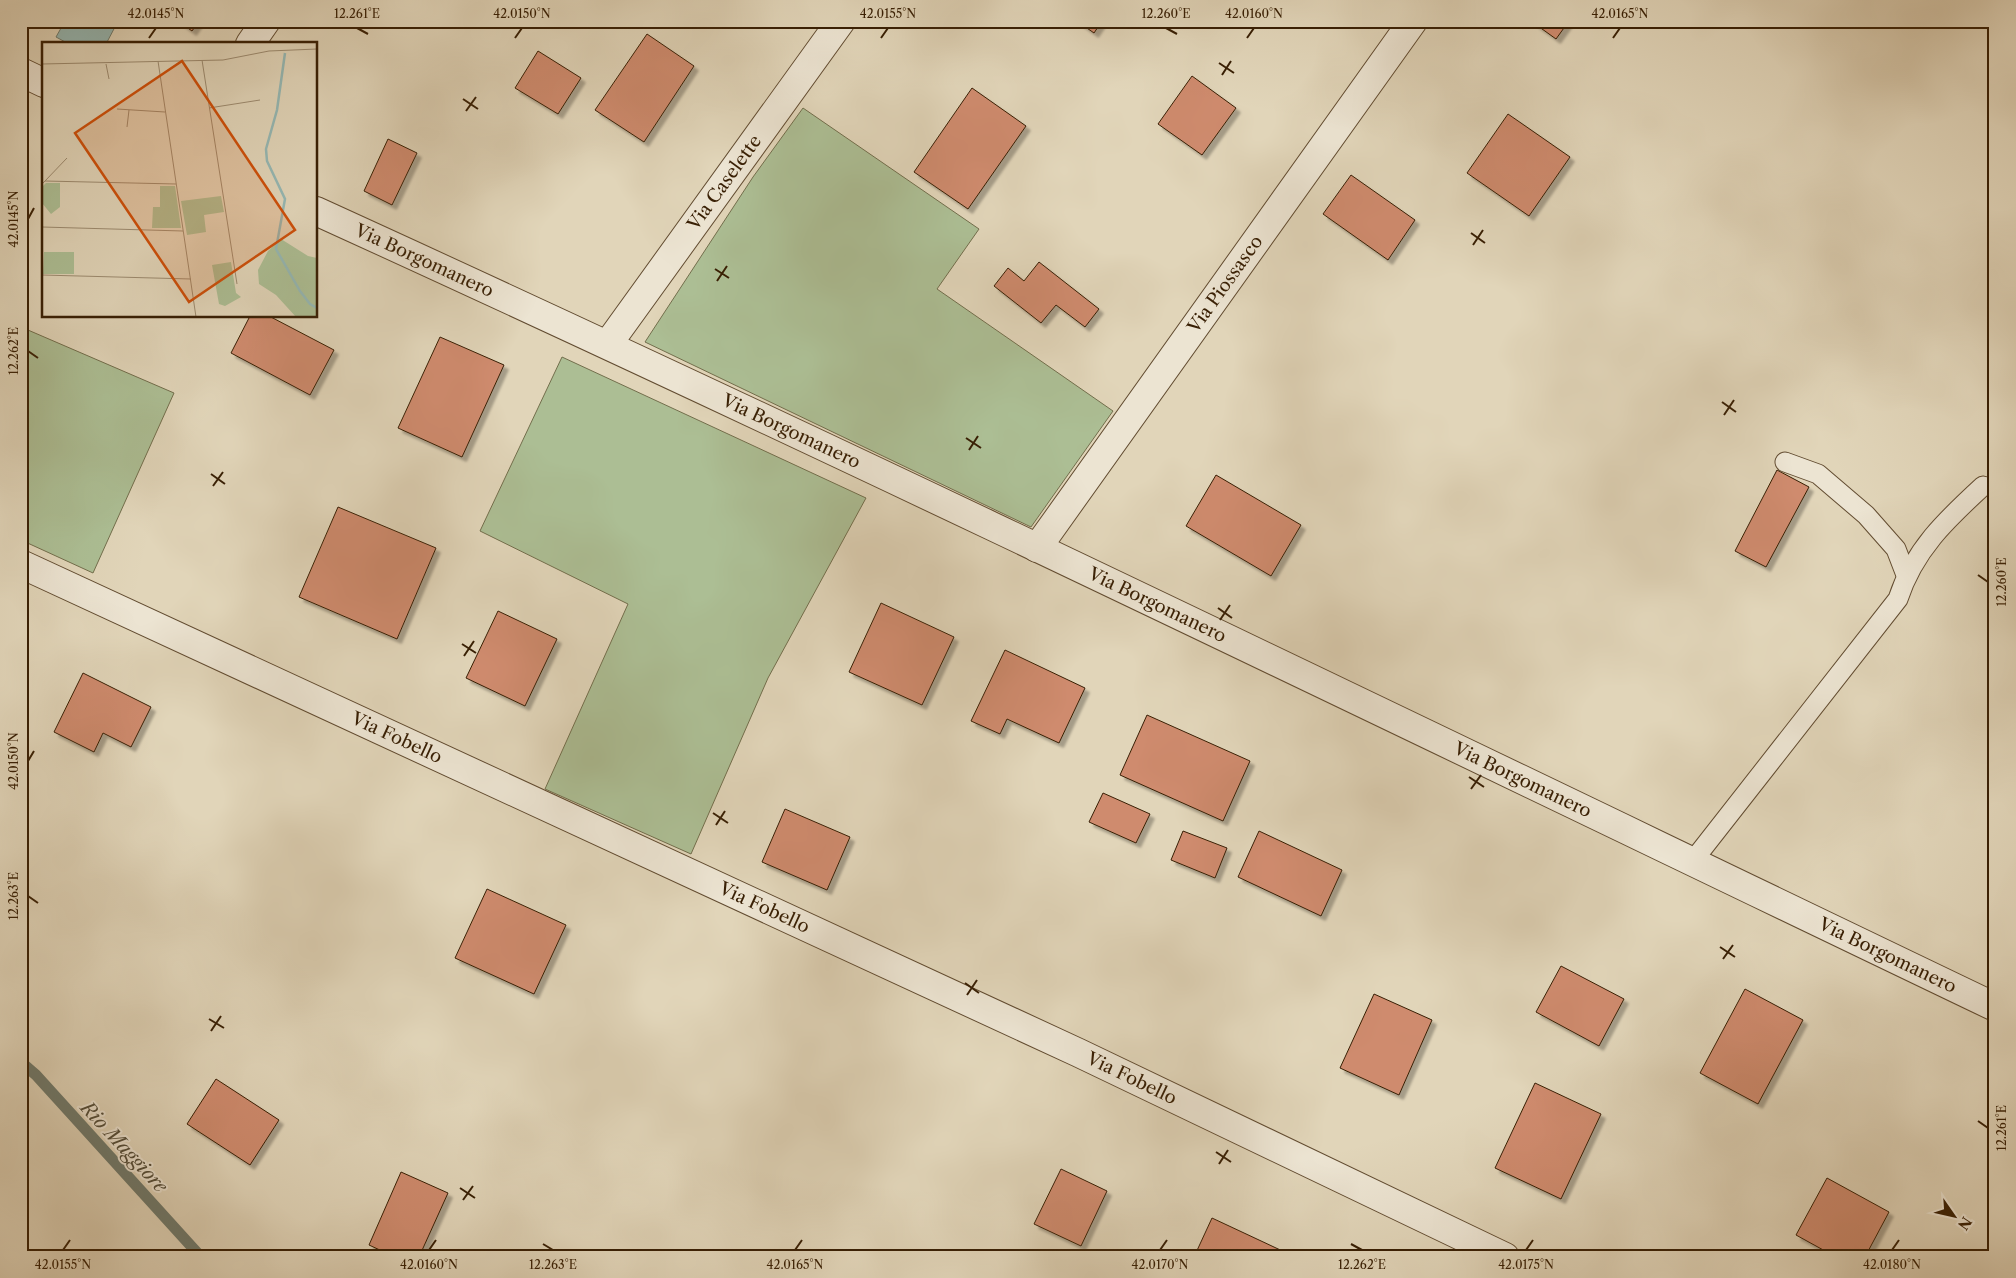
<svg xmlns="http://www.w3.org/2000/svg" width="2016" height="1278" font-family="'Libre Caslon Text',serif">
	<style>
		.green { fill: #acbe94; stroke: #726e4c }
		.water { fill: #95b8b4; stroke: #707b6e }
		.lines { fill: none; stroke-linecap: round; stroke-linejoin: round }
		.stream { stroke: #707b6e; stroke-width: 11 }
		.building { fill: #cf8b6e; stroke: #381f04; filter: url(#shadow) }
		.lane-casing { stroke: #624c31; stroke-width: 21 }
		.street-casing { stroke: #624c31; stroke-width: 30 }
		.lane { stroke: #ece4d2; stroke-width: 19 }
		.street { stroke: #ece4d2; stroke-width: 28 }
		.ticks { fill: none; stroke: #381f04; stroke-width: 2 }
		.labels { text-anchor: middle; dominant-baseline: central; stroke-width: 4; stroke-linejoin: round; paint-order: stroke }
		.street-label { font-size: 18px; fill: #381f04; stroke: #ece4d2 }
		.water-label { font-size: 19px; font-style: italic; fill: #544d39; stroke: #ece4d2 }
		.inset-river { fill: none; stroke: #95b8b4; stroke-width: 2.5 }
		.inset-road { fill: none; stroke: #9d8c71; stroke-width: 1 }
		.view { fill: #ce500b; fill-opacity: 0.15; stroke: #ce500b; stroke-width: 2.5 }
		.inset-edge { fill: none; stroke: #381f04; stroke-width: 2.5 }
		.neatline { fill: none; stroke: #381f04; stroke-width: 2 }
		.ticks-label { font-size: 12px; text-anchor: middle; fill: #381f04 }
	</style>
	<defs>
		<filter id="shadow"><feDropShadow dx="4.5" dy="4.5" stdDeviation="1" flood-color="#0004"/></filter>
	</defs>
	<rect width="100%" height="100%" fill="#e1d5b9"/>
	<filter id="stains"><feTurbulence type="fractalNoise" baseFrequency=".004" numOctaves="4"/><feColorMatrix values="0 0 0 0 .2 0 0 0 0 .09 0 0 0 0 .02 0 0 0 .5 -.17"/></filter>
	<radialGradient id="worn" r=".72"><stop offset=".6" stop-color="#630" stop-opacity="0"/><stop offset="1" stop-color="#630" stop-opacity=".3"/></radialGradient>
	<!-- green -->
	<g class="green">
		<path d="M803,108L979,229L937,289L1113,411L1031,527L645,342L753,177Z"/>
		<path d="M21,327L174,393L93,573L21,540Z"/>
		<path d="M562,357L866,498L768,678L691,854L545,789L628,604L480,531Z"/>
	</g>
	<!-- water -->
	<path class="water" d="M65,21H110L116,25L106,44H69L56,37Z"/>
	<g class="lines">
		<!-- stream -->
		<path class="stream" d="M21,1062L36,1075L201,1257"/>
	</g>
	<!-- building -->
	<g class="building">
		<path d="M178,21H199L192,31Z"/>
		<path d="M1077,21H1102L1094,33Z"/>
		<path d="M1531,21H1569L1556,39Z"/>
		<path d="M647,34L694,66L644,142L595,110Z"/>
		<path d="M538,51L581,78L558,114L515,88Z"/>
		<path d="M1192,76L1236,108L1202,155L1158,124Z"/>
		<path d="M972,88L1026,126L968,209L914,172Z"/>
		<path d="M1508,114L1570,157L1529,216L1467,173Z"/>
		<path d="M388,139L417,153L392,205L364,191Z"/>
		<path d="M1351,175L1415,220L1388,260L1323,214Z"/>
		<path d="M1039,262L1099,309L1085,327L1056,305L1041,323L994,286L1008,268L1024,281Z"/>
		<path d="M250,316H269L334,350L310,395L231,353Z"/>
		<path d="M440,337L504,365L462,457L398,428Z"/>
		<path d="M1777,470L1809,487L1766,567L1735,551Z"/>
		<path d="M1216,475L1301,525L1271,576L1186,526Z"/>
		<path d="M338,507L436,548L397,639L299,597Z"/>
		<path d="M881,603L954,637L922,705L849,672Z"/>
		<path d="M498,611L557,639L525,706L466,678Z"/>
		<path d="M1005,650L1085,688L1059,743L1007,719L1000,734L971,721Z"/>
		<path d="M83,673L151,707L131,747L103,733L94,752L54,732Z"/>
		<path d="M1147,715L1250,761L1223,821L1120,775Z"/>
		<path d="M1103,793L1150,814L1136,843L1089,822Z"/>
		<path d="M785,809L850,837L827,890L762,862Z"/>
		<path d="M1183,831L1227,848L1215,878L1171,860Z"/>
		<path d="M1259,831L1342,870L1321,916L1238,877Z"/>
		<path d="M487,889L566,925L534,994L455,958Z"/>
		<path d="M1561,966L1624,999L1599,1046L1536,1012Z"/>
		<path d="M1745,989L1803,1020L1758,1104L1700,1073Z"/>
		<path d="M1374,994L1432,1020L1399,1095L1340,1068Z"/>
		<path d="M216,1079L279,1120L250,1165L187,1124Z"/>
		<path d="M1535,1083L1601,1114L1561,1199L1495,1168Z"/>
		<path d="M1061,1169L1107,1191L1081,1246L1034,1224Z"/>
		<path d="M401,1172L448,1193L419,1257H395L369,1245Z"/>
		<path d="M1827,1178L1889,1212L1865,1257H1836L1796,1235Z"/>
		<path d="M1212,1218L1291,1255L1290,1257H1194Z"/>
	</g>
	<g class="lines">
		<!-- lane casing -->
		<g class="lane-casing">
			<g id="lane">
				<path d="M1785,462L1818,474L1866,515L1896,549L1906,575"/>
				<path d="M1692,862L1898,599C1914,550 1946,520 1983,486"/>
			</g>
		</g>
		<!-- street casing -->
		<g class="street-casing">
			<g id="street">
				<path d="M250,44L266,21"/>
				<path d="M21,72L44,83"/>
				<path id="s1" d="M316,211C880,468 1436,739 1995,1007"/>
				<path id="s2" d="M608,344L841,21"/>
				<path id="s3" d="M1037,548L1413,21"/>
				<path id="s4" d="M21,564L1079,1053L1505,1257"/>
			</g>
		</g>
		<!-- lane -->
		<use href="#lane" class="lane"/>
		<!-- street -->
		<use href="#street" class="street"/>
	</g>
	<!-- ticks -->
	<path class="ticks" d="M357,28L368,34M1166,28L1177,34M149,38L156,28M515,38L522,28M881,38L888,28M1247,38L1254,28M1613,38L1620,28M1219,63L1234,73M1222,75L1231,61M463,99L478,109M466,111L476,97M28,219L34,208M1471,233L1485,243M1473,245L1483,230M715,269L729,278M717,281L727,266M28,351L38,358M1722,402L1736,412M1724,415L1734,400M966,438L981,448M969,450L978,436M211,474L225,484M213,486L223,472M1978,575L1988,582M1218,608L1232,618M1220,620L1230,605M462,644L476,653M464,656L474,641M28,761L34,751M1469,777L1484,787M1471,789L1481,775M713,813L728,823M716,825L725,811M28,896L38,903M1720,947L1735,957M1723,959L1733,945M965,983L979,993M967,995L977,980M209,1019L224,1028M211,1031L221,1016M1978,1121L1988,1128M1216,1152L1231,1162M1219,1164L1228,1150M460,1188L475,1198M463,1200L473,1186M543,1244L553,1250M1351,1244L1362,1250M63,1250L70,1240M429,1250L436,1240M795,1250L802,1240M1160,1250L1167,1240M1526,1250L1533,1240M1892,1250L1899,1240"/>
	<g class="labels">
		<!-- street labels -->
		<g class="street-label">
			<text stroke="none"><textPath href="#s2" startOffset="199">Via Caselette</textPath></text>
			<text stroke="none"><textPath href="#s1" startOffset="119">Via Borgomanero</textPath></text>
			<text stroke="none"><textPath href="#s3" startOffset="324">Via Piossasco</textPath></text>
			<text stroke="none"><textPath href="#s1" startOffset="524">Via Borgomanero</textPath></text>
			<text stroke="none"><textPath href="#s1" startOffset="929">Via Borgomanero</textPath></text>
			<text stroke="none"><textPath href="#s4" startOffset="414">Via Fobello</textPath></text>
			<text stroke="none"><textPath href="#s1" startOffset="1334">Via Borgomanero</textPath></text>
			<text stroke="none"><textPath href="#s4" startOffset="819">Via Fobello</textPath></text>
			<text stroke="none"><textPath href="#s1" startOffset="1739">Via Borgomanero</textPath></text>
			<text stroke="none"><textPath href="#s4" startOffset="1224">Via Fobello</textPath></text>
		</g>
		<!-- water labels -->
		<g class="water-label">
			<text transform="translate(124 1147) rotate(47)">Rio Maggiore</text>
		</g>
	</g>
	<!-- overview -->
	<g transform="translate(42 42)">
		<rect width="275" height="275" fill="#e1d5b9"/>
		<path d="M4,141H18V165L9,172L0,161V145ZM118,144H133L139,186H110L111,165H118ZM179,154L182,170L162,173L164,190L145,193L139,159ZM239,197L266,214L275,216V275H254L234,253L217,242L216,228L226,209ZM2,210H32V232H1ZM189,220L194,251L199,255L183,264L177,262L170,223Z" fill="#acbe94"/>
		<path class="inset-river" d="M243,11L235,68L224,107L225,119L243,157L234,207L258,249L268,262L275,266"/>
		<path class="inset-road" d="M160,18L195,242M116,19L154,275M0,22L181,18L227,9L275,7M64,22L67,37M167,66L218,58M75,67L123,70M85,85L87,68M3,139L25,116M0,142L3,139L134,142M0,185L141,189M0,233L149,237"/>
		<path class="view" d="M140,19L253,188L147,260L33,91Z"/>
		<rect width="275" height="275" class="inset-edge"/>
	</g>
	<!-- margin -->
	<rect width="2016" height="1278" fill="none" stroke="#e1d5b9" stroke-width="55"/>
	<!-- north arrow -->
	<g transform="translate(1954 1216) rotate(124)" stroke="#ece4d2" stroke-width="4" paint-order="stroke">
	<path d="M0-4L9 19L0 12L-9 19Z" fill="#381f04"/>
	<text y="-8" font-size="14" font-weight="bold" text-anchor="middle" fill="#381f04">N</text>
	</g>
	<rect x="28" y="28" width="1960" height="1222" class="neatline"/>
	<g class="ticks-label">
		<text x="156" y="18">42.0145°N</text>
		<text x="357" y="18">12.261°E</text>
		<text x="522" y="18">42.0150°N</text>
		<text x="888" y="18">42.0155°N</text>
		<text x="1166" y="18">12.260°E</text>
		<text x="1254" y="18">42.0160°N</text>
		<text x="1620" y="18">42.0165°N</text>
		<text transform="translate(14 219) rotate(-90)" y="4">42.0145°N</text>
		<text transform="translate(14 351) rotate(-90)" y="4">12.262°E</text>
		<text transform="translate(2002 582) rotate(-90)" y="4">12.260°E</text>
		<text transform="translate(14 761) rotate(-90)" y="4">42.0150°N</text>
		<text transform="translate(14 896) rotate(-90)" y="4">12.263°E</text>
		<text transform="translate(2002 1128) rotate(-90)" y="4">12.261°E</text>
		<text x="63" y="1269">42.0155°N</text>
		<text x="429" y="1269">42.0160°N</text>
		<text x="553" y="1269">12.263°E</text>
		<text x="795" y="1269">42.0165°N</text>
		<text x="1160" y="1269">42.0170°N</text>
		<text x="1362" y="1269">12.262°E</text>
		<text x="1526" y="1269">42.0175°N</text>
		<text x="1892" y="1269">42.0180°N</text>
	</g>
	<rect width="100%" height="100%" filter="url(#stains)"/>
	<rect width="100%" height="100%" fill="url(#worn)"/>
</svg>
